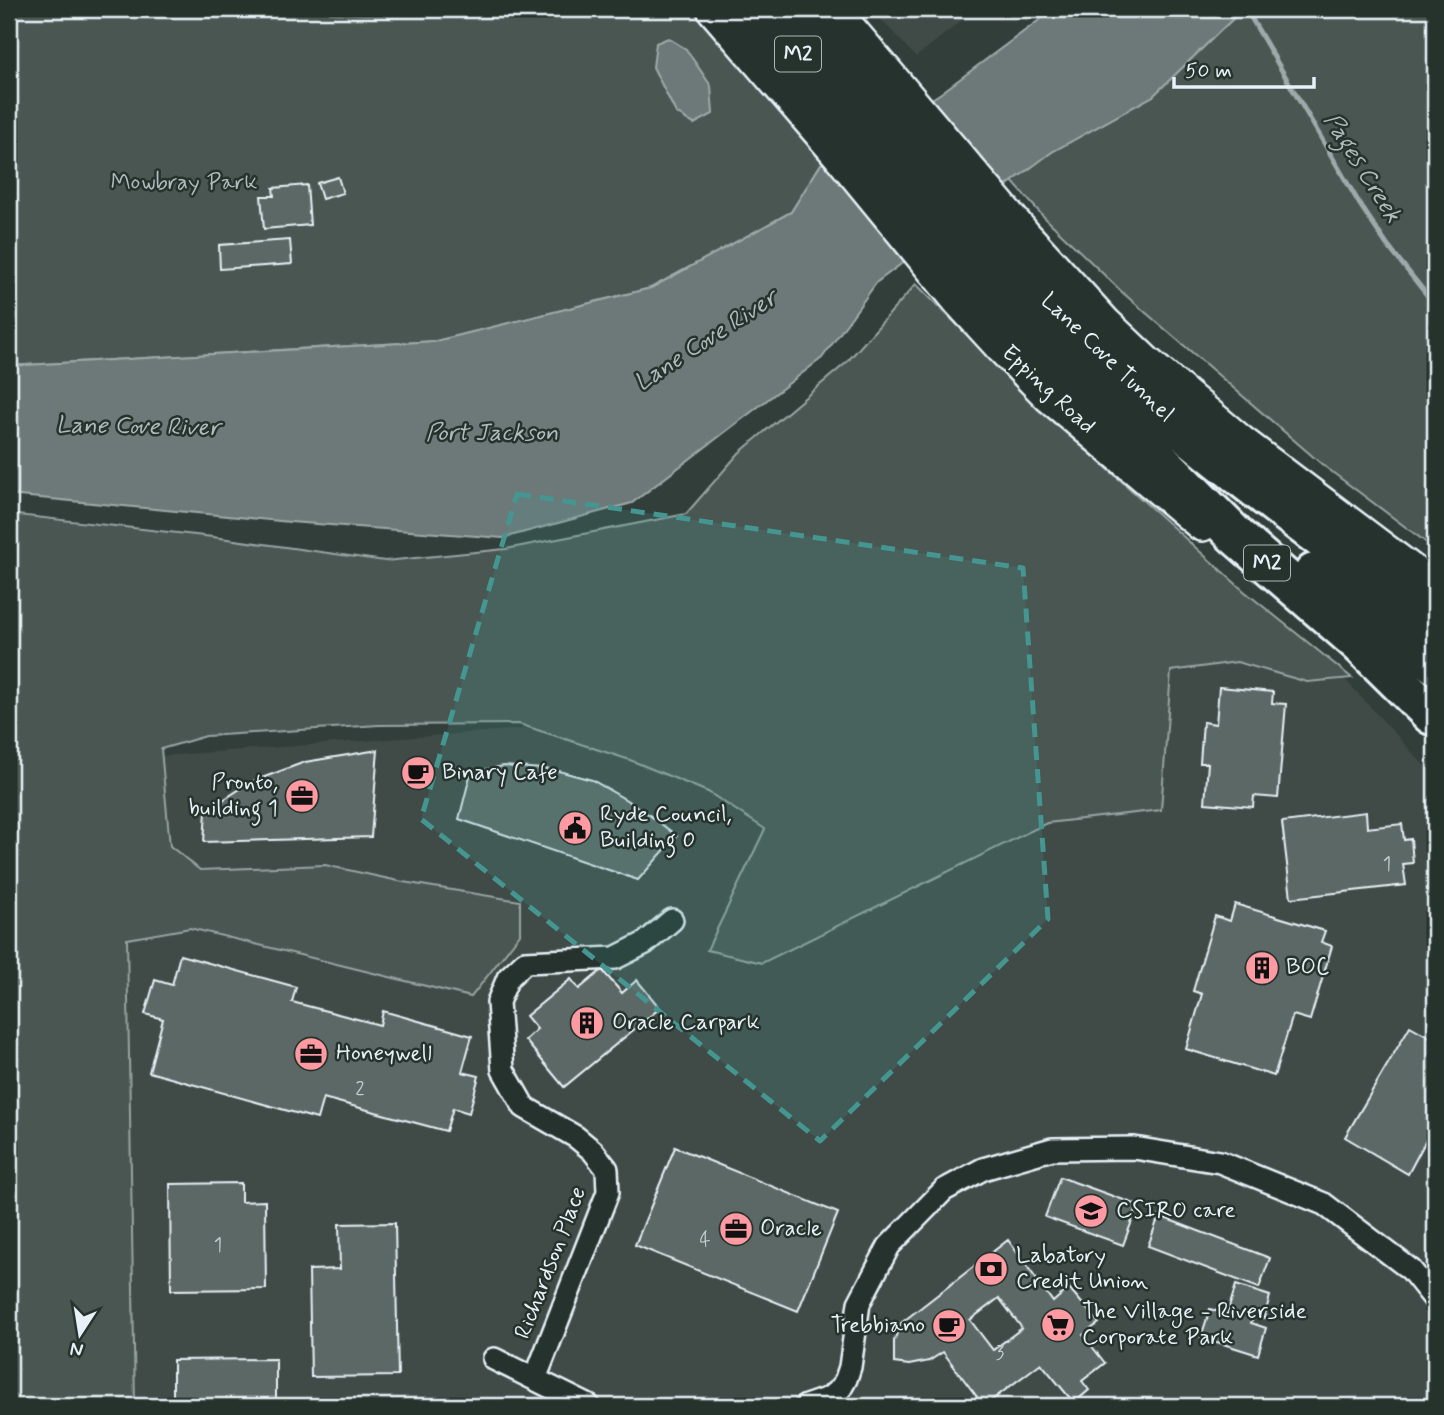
<svg xmlns="http://www.w3.org/2000/svg" width="1444" height="1415" font-family="Mynerve,sans-serif">
	<style>
		.built { fill: #3f4b46 }
		.green { fill: #495651; stroke: #98a4a4; stroke-width: 2 }
		.water { fill: #6d7978; stroke: #9ea9ab; stroke-width: 2 }
		.lines { fill: none; stroke-linecap: round; stroke-linejoin: round }
		.stream { stroke: #9ea9ab; stroke-width: 5 }
		.building { fill: #5c6865; stroke: #e8f1f8; stroke-width: 2; fill-rule: evenodd }
		.minor-casing { stroke: #e8f1f8; stroke-width: 26 }
		.primary-casing { stroke: #e8f1f8; stroke-width: 38 }
		.motorway-casing { stroke: #e8f1f8; stroke-width: 44 }
		.minor { stroke: #26332d; stroke-width: 21 }
		.primary { stroke: #26332d; stroke-width: 33 }
		.motorway { stroke: #26332d; stroke-width: 38 }
		.marked { fill: #459590; fill-opacity: 0.2; stroke: #459590; stroke-width: 5; stroke-dasharray: 14 9; stroke-linejoin: round }
		.labels { text-anchor: middle; dominant-baseline: central; stroke-width: 5; stroke-linejoin: round; paint-order: stroke }
		.number-label { font-size: 19px; fill: #c5cfd3 }
		.shield { fill: #26332d; stroke: #aeb8bb; stroke-width: 2 }
		.shield-label { font-size: 21px; font-weight: bold; fill: #e8f1f8 }
		.park-label { font-size: 23px; fill: #b0bbbe; stroke: #26332d }
		.street-label { font-size: 23px; fill: #e8f1f8; stroke: #26332d }
		.poi-label { font-size: 23px; fill: #e8f1f8; stroke: #26332d; text-anchor: start }
		.water-label { font-size: 24px; font-style: italic; fill: #b1bbbe; stroke: #26332d }
	</style>
	<rect width="100%" height="100%" fill="#323e39"/>
	<filter id="ink" filterUnits="userSpaceOnUse"><feTurbulence type="fractalNoise" baseFrequency=".0143" numOctaves="2"/><feDisplacementMap in="SourceGraphic" scale="14" xChannelSelector="R" yChannelSelector="G"/><feConvolveMatrix kernelMatrix="1 2 1 2 8 2 1 2 1" color-interpolation-filters="sRGB"/></filter>
	<g filter="url(#ink)">
		<!-- built -->
		<g class="built">
			<path d="M871,9H976L916,57Z"/>
			<path d="M974,626L1315,647L1435,777V1406H88L67,763L737,713Z"/>
		</g>
		<!-- green -->
		<g class="green">
			<path d="M9,9H329L330,13C366,14 404,18 439,9H693L832,164H821L791,212L651,288L436,341L9,366Z"/>
			<path d="M1243,9H1435V549L1324,466L1123,293L1041,214L1011,180L1052,152L1153,96Z"/>
			<path d="M916,284L1052,419L1244,591L1352,678L1307,682L1237,662L1171,671L1161,810L1047,823L762,963L707,950L765,829L708,792L630,760L519,724L379,725L206,736L161,749L170,846L200,870L325,865L403,882L520,901V934L471,997L190,928L127,939L135,1406H9V514L213,537L385,561L506,549L686,514L739,453L846,363Z"/>
		</g>
		<!-- water -->
		<g class="water">
			<path d="M1054,9H1243L1153,96L1052,152L877,282L822,358L632,503L503,538L290,522L9,495V366L436,341L651,288L791,212L821,164H832L941,93Z"/>
			<path d="M668,38L686,49L711,86L713,114L694,124L676,113L653,67L656,43Z"/>
		</g>
		<g class="lines">
			<!-- stream -->
			<path class="stream" d="M1246,9L1359,203L1387,245L1435,305"/>
		</g>
		<!-- building -->
		<g class="building">
			<path d="M69,9H102V12L69,14Z"/>
			<path d="M338,177L343,193L322,199L317,183Z"/>
			<path d="M307,185L310,225L264,229L261,196H274L273,188Z"/>
			<path d="M290,240L292,264L220,269L219,245Z"/>
			<path d="M1219,687L1273,692L1272,703L1286,704L1278,798L1254,796L1253,807L1205,803L1208,763H1200L1203,722L1216,724Z"/>
			<path d="M378,750L371,837L204,842L206,811L251,782L305,762Z"/>
			<path d="M504,766L555,770L592,780L640,808L677,836L638,880L459,819L471,772Z"/>
			<path d="M1366,812L1367,828L1402,824L1404,840L1411,839L1413,863L1403,864L1406,885L1291,898L1282,822Z"/>
			<path d="M1235,904L1325,931L1321,942L1332,946L1310,1020L1293,1015L1274,1076L1186,1049L1202,994L1193,991L1215,916L1230,921Z"/>
			<path d="M180,955L296,987L292,1002L380,1025L383,1011L472,1036L462,1072L479,1076L469,1113L453,1108L446,1131L323,1098L317,1119L149,1072L163,1019L145,1014L155,980L172,985Z"/>
			<path d="M602,970L622,993L637,980L660,1008L564,1087L525,1040L537,1029L526,1016L571,979L579,989Z"/>
			<path d="M1410,1026L1435,1040V1130L1432,1129L1408,1174L1345,1137Z"/>
			<path d="M675,1147L838,1213L798,1311L635,1245Z"/>
			<path d="M1060,1177L1138,1205L1123,1245L1045,1217Z"/>
			<path d="M241,1183V1202L265,1201L266,1289L171,1290L170,1184Z"/>
			<path d="M1159,1216L1270,1258L1259,1288L1148,1246Z"/>
			<path d="M395,1223L398,1376L311,1377L309,1270L340,1269L339,1224Z"/>
			<path d="M1008,1240L1053,1302L1069,1288L1099,1323L1083,1335L1105,1363L1082,1381L1089,1390L1074,1403L1041,1363L984,1406L943,1352L929,1361L909,1365L894,1363V1341L901,1323ZM999,1298L1022,1328L993,1350L970,1320Z"/>
			<path d="M1236,1285L1270,1296L1264,1318L1254,1315L1251,1323L1266,1328L1258,1355L1201,1337L1210,1309L1227,1314Z"/>
			<path d="M276,1359V1406H173V1360Z"/>
		</g>
		<g class="lines">
			<!-- minor casing -->
			<g class="minor-casing">
				<g id="minor">
					<path d="M494,1359L589,1406"/>
					<path d="M535,1379L608,1192L607,1169L593,1151L576,1137L524,1107L503,1070L498,1002L508,978L525,962L615,958L645,943L672,920"/>
					<path d="M806,1406L829,1398L841,1388L846,1379L850,1367L859,1303L889,1246L944,1190L983,1169L1052,1149L1134,1148L1220,1162L1324,1204L1411,1270L1435,1300"/>
				</g>
			</g>
			<!-- primary casing -->
			<g class="primary-casing">
				<g id="primary">
					<path d="M714,9L840,155L959,300L1003,348L1050,396L1202,524"/>
					<path d="M832,9L1023,234L1105,324L1146,363L1240,442L1435,589"/>
				</g>
			</g>
			<!-- motorway casing -->
			<g class="motorway-casing">
				<g id="motorway">
					<path d="M760,9L973,263L1055,355L1236,536L1360,644L1432,715"/>
					<path d="M799,9L1044,299C1159,425 1300,521 1435,625"/>
					<path d="M1314,573L1435,664"/>
				</g>
			</g>
			<!-- minor -->
			<use href="#minor" class="minor"/>
			<!-- primary -->
			<use href="#primary" class="primary"/>
			<!-- motorway -->
			<use href="#motorway" class="motorway"/>
		</g>
	</g>
	<!-- marked area -->
	<path class="marked" d="M517,494L1023,568L1048,919L820,1141L421,819Z"/>
	<!-- icons -->
	<defs>
		<g id="cafe-disc" transform="scale(1.75)"><circle r="9.5" fill="#ff9aa2" stroke="#26332d"/><path d="M-5.5-4.5H6V0H3Q3 3.5 0 3.5H-2.5Q-5.5 3.5-5.5 0ZM3-3.2v2h1.7v-2ZM-6 4.5H4V6H-6Z" fill="#111"/></g>
		<g id="office-disc" transform="scale(1.75)"><circle r="9.5" fill="#ff9aa2" stroke="#26332d"/><path d="M-6-3h4V-5.5h4V-3h4V5H-6ZM-1-4.5V-3h2v-1.5ZM-6 0V1H6V0Z" fill="#111"/></g>
		<g id="civic-disc" transform="scale(1.75)"><circle r="9.5" fill="#ff9aa2" stroke="#26332d"/><path d="M-.6-6.5H3V-4.5H.6V-3L4-1V1h2V6H-6V1h2V-1L-.6-3ZM-1.2 2.5V6h2.4V2.5Z" fill="#111"/></g>
		<g id="building-disc" transform="scale(1.75)"><circle r="9.5" fill="#ff9aa2" stroke="#26332d"/><path d="M-4-6H4V6H1V3H-1V6H-4ZM-2.5-4.3h1.7v1.8h-1.7ZM.8-4.3h1.7v1.8H.8ZM-2.5-1h1.7V.8h-1.7ZM.8-1h1.7V.8H.8Z" fill="#111"/></g>
		<g id="school-disc" transform="scale(1.75)"><circle r="9.5" fill="#ff9aa2" stroke="#26332d"/><path d="M0-5L7-2L0 1L-7-2ZM-4 1L0 2.5L4 1V4Q0 6-4 4Z" fill="#111"/></g>
		<g id="bank-disc" transform="scale(1.75)"><circle r="9.5" fill="#ff9aa2" stroke="#26332d"/><path d="M-6-4H6V4H-6ZM0-2.3a2.3 2.3 0 1 0 0 4.6a2.3 2.3 0 1 0 0-4.6Z" fill="#111"/></g>
		<g id="supermarket-disc" transform="scale(1.75)"><circle r="9.5" fill="#ff9aa2" stroke="#26332d"/><path d="M-6-5.5h2.5l.6 2H6L4.5 2H-2.5L-4.4-4H-6ZM-1.5 3.2a1.3 1.3 0 1 0 .1 0ZM3 3.2a1.3 1.3 0 1 0 .1 0Z" fill="#111"/></g>
	</defs>
	<g fill-rule="evenodd">
		<use href="#cafe-disc" x="418" y="773"/>
		<use href="#office-disc" x="302" y="796"/>
		<use href="#civic-disc" x="575" y="828"/>
		<use href="#building-disc" x="1262" y="968"/>
		<use href="#building-disc" x="587" y="1023"/>
		<use href="#office-disc" x="311" y="1054"/>
		<use href="#school-disc" x="1091" y="1211"/>
		<use href="#office-disc" x="736" y="1229"/>
		<use href="#bank-disc" x="991" y="1269"/>
		<use href="#supermarket-disc" x="1058" y="1325"/>
		<use href="#cafe-disc" x="949" y="1326"/>
	</g>
	<g class="labels">
		<!-- number labels -->
		<g class="number-label">
			<text x="1387" y="864">1</text>
			<text x="360" y="1089">2</text>
			<text x="705" y="1240">4</text>
			<text x="218" y="1245">1</text>
			<text x="1000" y="1353">3</text>
		</g>
		<!-- shield labels -->
		<g class="shield">
			<rect x="775" y="36.5" width="46" height="35" rx="5"/>
			<rect x="1244" y="545.5" width="46" height="35" rx="5"/>
		</g>
		<g class="shield-label">
			<text x="798" y="54">M2</text>
			<text x="1267" y="563">M2</text>
		</g>
		<!-- park labels -->
		<g class="park-label">
			<text x="184" y="183">Mowbray Park</text>
		</g>
		<!-- street labels -->
		<g class="street-label">
			<text transform="translate(1107 358) rotate(44)">Lane Cove Tunnel</text>
			<text transform="translate(1048 390) rotate(43)">Epping Road</text>
			<text transform="translate(551 1263) rotate(-69)">Richardson Place</text>
		</g>
		<!-- poi labels -->
		<g class="poi-label">
			<text x="442" y="773">Binary Cafe</text>
			<text x="278" y="783" text-anchor="end">Pronto,<tspan x="278" dy="26">building 1</tspan></text>
			<text x="600" y="815">Ryde Council,<tspan x="600" dy="26">Building 0</tspan></text>
			<text x="1286" y="968">BOC</text>
			<text x="612" y="1023">Oracle Carpark</text>
			<text x="336" y="1054">Honeywell</text>
			<text x="1116" y="1211">CSIRO care</text>
			<text x="760" y="1229">Oracle</text>
			<text x="1016" y="1256">Labatory<tspan x="1016" dy="26">Credit Union</tspan></text>
			<text x="1082" y="1312">The Village - Riverside<tspan x="1082" dy="26">Corporate Park</tspan></text>
			<text x="925" y="1326" text-anchor="end">Trebbiano</text>
		</g>
		<!-- water labels -->
		<g class="water-label">
			<text transform="translate(1362 168) rotate(58)">Pages Creek</text>
			<text transform="translate(706 341) rotate(-33)">Lane Cove River</text>
			<text transform="translate(138 427) rotate(1)">Lane Cove River</text>
			<text x="492" y="433">Port Jackson</text>
		</g>
	</g>
	<!-- margin -->
	<rect width="1444" height="1415" fill="none" stroke="#26332d" stroke-width="35"/>
	<rect x="18" y="18" width="1409" height="1380" fill="none" stroke="#e8f1f8" stroke-width="2.5" filter="url(#ink)"/>
	<!-- north arrow -->
	<g transform="translate(80 1334) rotate(192)" stroke="#26332d" stroke-width="5" paint-order="stroke">
	<path d="M0-5L12 26L0 18L-12 26Z" fill="#e8f1f8"/>
	<text y="-10" font-size="19" font-weight="bold" text-anchor="middle" fill="#e8f1f8">N</text>
	</g>
	<!-- scale -->
	<path d="M1174 77v10h140v-10" fill="none" stroke="#e8f1f8" stroke-width="3.5"/>
	<text x="1185" y="77" font-size="21" fill="#e8f1f8" stroke="#26332d" stroke-width="5" paint-order="stroke">50 m</text>
</svg>
